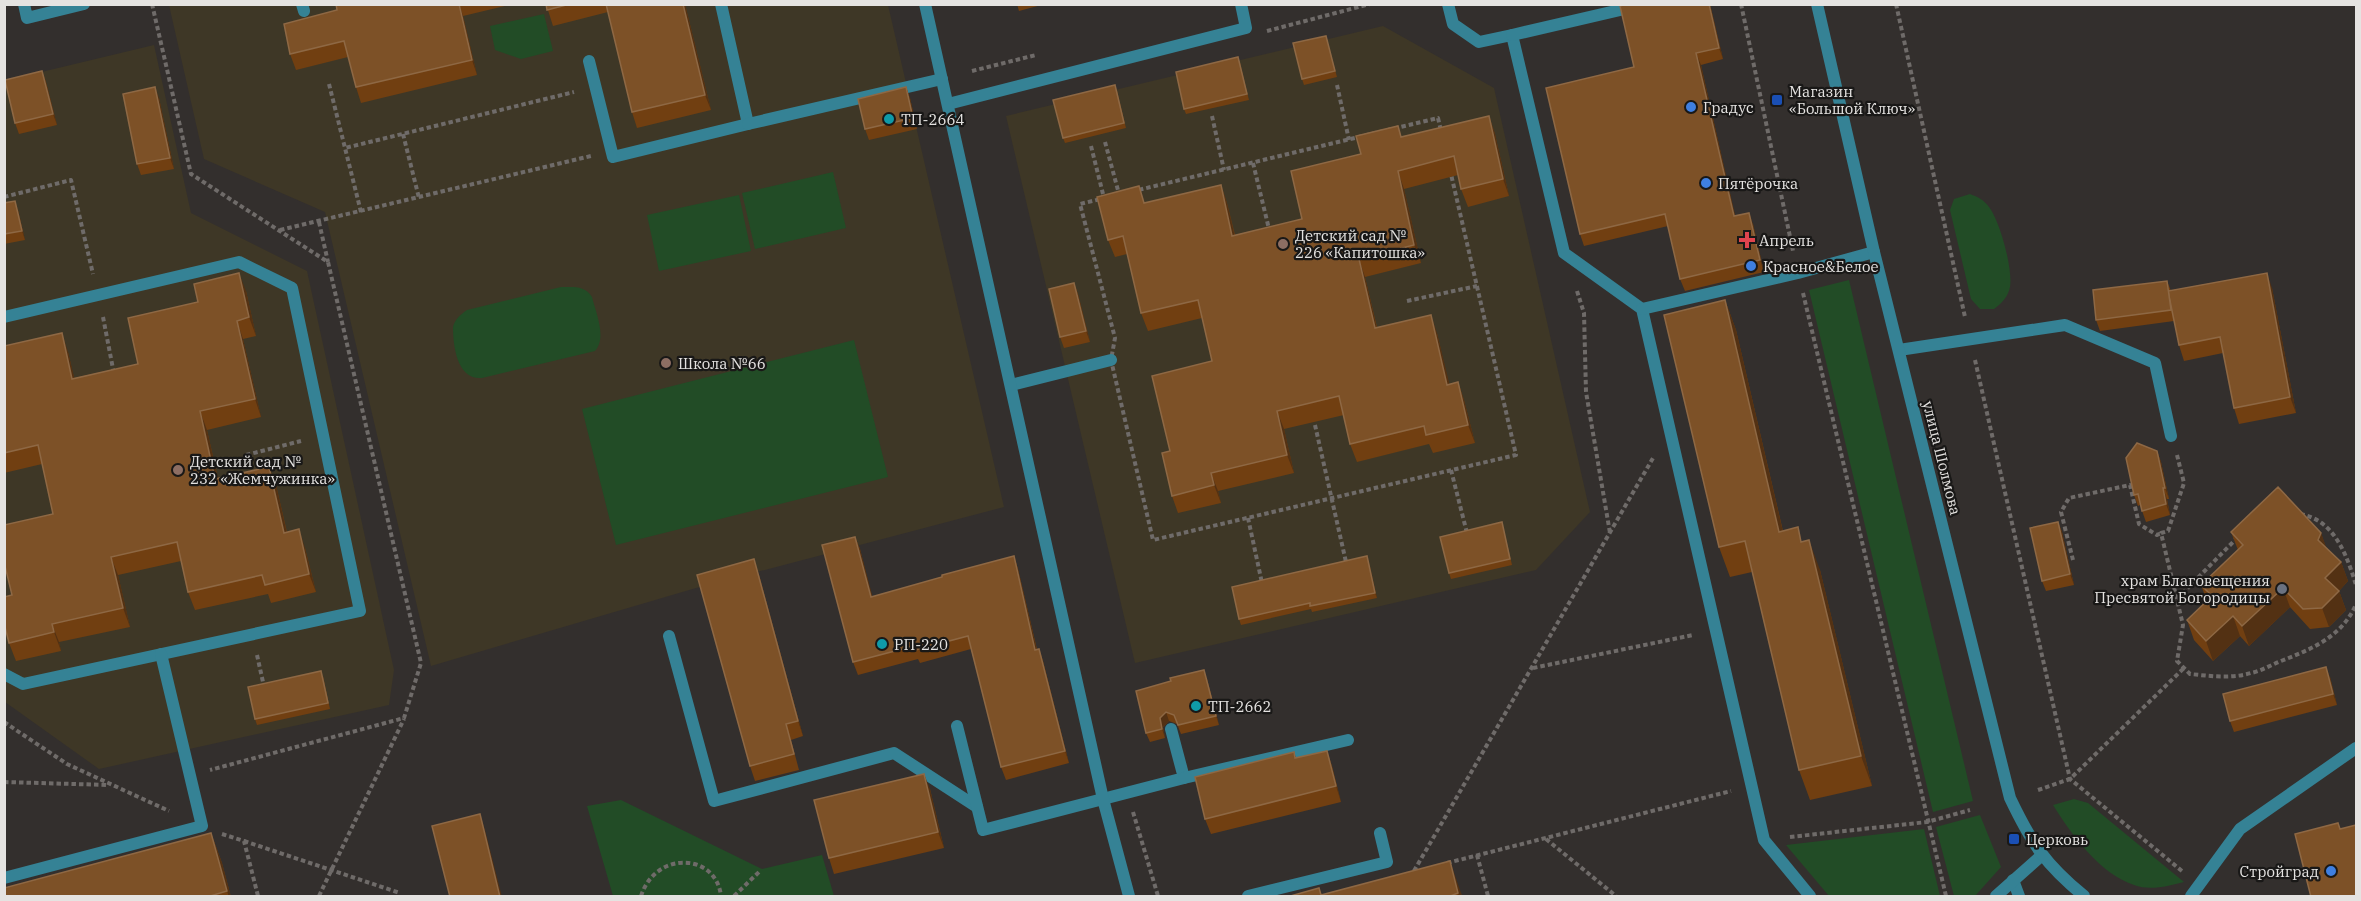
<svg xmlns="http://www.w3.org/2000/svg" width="2361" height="901" font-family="'IBM Plex Serif',serif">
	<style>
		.education { fill: #3e3726 }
		.green { fill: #224c26 }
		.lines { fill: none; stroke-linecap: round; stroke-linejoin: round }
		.path { stroke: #6f6b69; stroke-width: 4; stroke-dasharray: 4.5 3; stroke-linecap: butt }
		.service { stroke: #358295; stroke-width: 12 }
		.minor { stroke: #358295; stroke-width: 12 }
		.tertiary { stroke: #358295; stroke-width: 12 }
		.wall { fill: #713f11 }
		.shaded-wall { fill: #533113 }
		.building { fill: #7d5127; stroke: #8e6844; stroke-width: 1.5 }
		.transit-dot { fill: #1a4fb4; stroke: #191817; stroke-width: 2 }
		.shop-dot { fill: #3f7fe0; stroke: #191817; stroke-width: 2 }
		.culture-dot { fill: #0f9aa8; stroke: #191817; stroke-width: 2 }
		.health-dot { fill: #e0444e; stroke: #191817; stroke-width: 2 }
		.education-dot { fill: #8d6e63; stroke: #191817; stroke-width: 2 }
		.worship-dot { fill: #6b7280; stroke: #191817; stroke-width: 2 }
		.labels { text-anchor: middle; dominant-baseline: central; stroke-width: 4.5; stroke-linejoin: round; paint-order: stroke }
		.poi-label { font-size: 15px; fill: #e5e3e1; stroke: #191817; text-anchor: start }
		.street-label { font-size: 15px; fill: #e5e3e1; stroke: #191817 }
	</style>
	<rect width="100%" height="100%" fill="#332f2d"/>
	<!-- education -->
	<g class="education">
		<path d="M169,5H888L1004,507L696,588L431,666L325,212L204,159Z"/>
		<path d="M1383,26L1494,88L1590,512L1536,570L1135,663L1006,116Z"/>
		<path d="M154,45L191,213L307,271L394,670L389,705L99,769L5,702L4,81Z"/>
	</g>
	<!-- green -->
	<g class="green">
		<path d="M544,14L553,51L521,59L495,50L490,26Z"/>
		<path d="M833,172L846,228L755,249L742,193Z"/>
		<path d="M1970,194C1978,197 1984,200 1989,207C2000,221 2013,269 2010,287C2008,297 2002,303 1994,309H1980L1971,299L1950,210L1954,199Z"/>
		<path d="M739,195L751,251L659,271L647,215Z"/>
		<path d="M1849,280L1973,801L1933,812L1809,290Z"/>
		<path d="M561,287C573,287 585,285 592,297C596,313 607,338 595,351L482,378C457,380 453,346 453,327C455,319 460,315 467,310Z"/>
		<path d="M854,340L888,477L616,545L582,409Z"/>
		<path d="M2074,799L2088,803L2184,882C2168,886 2150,891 2134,885C2100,874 2071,834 2053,805Z"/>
		<path d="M621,800L762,869L822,855L834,896H613L587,806Z"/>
		<path d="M1980,815L2001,867L1975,896H1954L1936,827Z"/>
		<path d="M1924,829L1940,896H1829L1786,845Z"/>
	</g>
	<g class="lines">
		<!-- path -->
		<g class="path">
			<path d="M152,4L191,174L328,262L421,663L404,718L210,770"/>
			<path d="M1741,4L1793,251"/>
			<path d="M1896,4L1965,317"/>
			<path d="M1267,31L1370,4"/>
			<path d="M972,71L1036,55"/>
			<path d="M329,84L345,148"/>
			<path d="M1337,85L1349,140"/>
			<path d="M1212,116L1224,170"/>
			<path d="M1438,118L1516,455L1153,540L1111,360L1115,338L1080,204Z"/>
			<path d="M403,134L419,198"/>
			<path d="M1105,142L1119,194"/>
			<path d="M1091,146L1104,198"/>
			<path d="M1253,163L1269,229"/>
			<path d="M4,197L71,180L93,274"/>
			<path d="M361,212L345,148L574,92"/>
			<path d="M319,222L328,262"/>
			<path d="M280,230L591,156"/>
			<path d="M1577,291L1584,313L1586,392L1610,533"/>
			<path d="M1803,293L1946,896"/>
			<path d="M1407,301L1477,286"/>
			<path d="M103,317L114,374"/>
			<path d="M1975,360L2070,779L2182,871"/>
			<path d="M1315,425L1346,562"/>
			<path d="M246,455L301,441"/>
			<path d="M2177,455L2184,483L2168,531L2161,533L2183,625L2177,661L2190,674C2210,676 2231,679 2251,673C2261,671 2271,665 2281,661C2312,649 2343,636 2356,604"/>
			<path d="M1451,470L1467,533"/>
			<path d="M2300,514C2335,520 2347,556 2356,585"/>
			<path d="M1248,518L1262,583"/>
			<path d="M2073,560L2061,512L2069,498L2130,485L2139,524L2157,535L2161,533"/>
			<path d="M2177,599L2236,539"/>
			<path d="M257,655L263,682"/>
			<path d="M1533,668L1693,635"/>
			<path d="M4,722L67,764L169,811"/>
			<path d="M4,782L109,785"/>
			<path d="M2038,790L2070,779L2184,668"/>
			<path d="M1133,812L1158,896"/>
			<path d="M222,834L244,841L258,896"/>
			<path d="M1790,837L1927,822L1970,810"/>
			<path d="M1546,839L1616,896"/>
			<path d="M244,841L400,893"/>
			<path d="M1477,855L1488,896"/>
			<path d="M1447,863L1731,791"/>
			<path d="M1414,871L1653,458"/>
			<path d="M319,896L404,719"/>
			<path d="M641,896C656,850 716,853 721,896"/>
			<path d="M734,896L759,872"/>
		</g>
		<!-- service -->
		<g class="service">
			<path d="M24,4L27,18L84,4"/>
			<path d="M302,4L304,11"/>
			<path d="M1448,4L1453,24L1479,42L1512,35L1564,253L1642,309L1764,840L1810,896"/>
			<path d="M1512,35L1646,4"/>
			<path d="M589,61L613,157L748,124L721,4"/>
			<path d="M948,104L1246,28L1241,4"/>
			<path d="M748,124L942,79"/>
			<path d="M1642,309L1798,273L1874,252"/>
			<path d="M4,317L239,262L292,288L360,611L23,684L4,674"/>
			<path d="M1899,350L2065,325L2155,363L2171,436"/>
			<path d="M1011,385L1111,360"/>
			<path d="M669,636L714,801L894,753L977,807"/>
			<path d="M957,726L983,830L1184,778L1171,729"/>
			<path d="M1184,778L1348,740"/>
			<path d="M4,878L202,826L161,654"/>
			<path d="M2013,880L2019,896"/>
			<path d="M1248,896L1387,862L1380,833"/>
			<path d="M1996,896L2041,856"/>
			<path d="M2191,896L2240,829L2356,748"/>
		</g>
		<!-- minor -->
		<path class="minor" d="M925,4L1103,799L1129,896"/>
		<!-- tertiary -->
		<path class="tertiary" d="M1817,4L1874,252L2010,798C2032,844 2045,864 2084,896"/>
	</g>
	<!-- wall -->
	<g class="wall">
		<path d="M336,4H513L463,16L477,75L361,103L356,87L348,57L296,70L290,54L337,10Z"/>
		<path d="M546,4H685L711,110L637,128L632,112L608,12L553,26Z"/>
		<path d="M1017,4H1045L1019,11Z"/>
		<path d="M1626,4H1710L1723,59L1701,65L1735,216L1753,224L1764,272L1685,291L1680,279L1668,226L1584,246L1580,234L1634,67Z"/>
		<path d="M1326,36L1337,77L1304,85L1302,79Z"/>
		<path d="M1240,63L1249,100L1186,114L1184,109Z"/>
		<path d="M42,71L46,82L57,125L19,134L15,123Z"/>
		<path d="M906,87L910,98L917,129L869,140L865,129Z"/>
		<path d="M1117,91L1126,128L1065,143L1063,138Z"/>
		<path d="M159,98L174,169L141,175L137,164Z"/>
		<path d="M1489,116L1495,134L1509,196L1468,207L1461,189L1458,175L1404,189L1421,263L1365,277L1377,327L1437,333L1449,384L1458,382L1464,400L1475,443L1433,453L1429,444L1357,462L1350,444L1344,415L1284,429L1294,473L1218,491L1221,503L1178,513L1172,496L1170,451L1212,361L1202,318L1148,331L1141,313L1127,254L1115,257L1108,240L1145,203L1221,185L1227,203L1235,235L1302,219L1361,154L1402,137Z"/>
		<path d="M4,203L18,210L25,240L4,244Z"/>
		<path d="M2167,281L2171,291L2272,288L2296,413L2239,424L2234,408L2223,353L2184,361L2179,345L2174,321L2100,331L2096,320Z"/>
		<path d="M1074,283L1078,294L1090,342L1064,348L1060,337Z"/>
		<path d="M246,291L256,336L243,339L261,417L207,430L218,478L269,467L276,485L287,532L305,548L316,592L271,603L268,594L195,610L188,592L181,561L118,575L130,627L59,642L61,651L16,661L9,643L12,595L53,514L42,464L4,473V346L68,352L74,378L138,364Z"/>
		<path d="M1725,300L1736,330L1783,531L1803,542L1820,570L1872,786L1810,800L1799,770L1752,572L1730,577L1719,547Z"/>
		<path d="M2157,451L2161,462L2169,499H2167L2170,515L2146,522L2140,505L2138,506L2134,495Z"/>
		<path d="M1502,522L1512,565L1451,579L1449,573Z"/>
		<path d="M2058,522L2062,532L2074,585L2046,591L2042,581Z"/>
		<path d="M2231,532L2321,533L2326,548L2341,562L2348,581L2339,591L2346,610L2329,627L2310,629L2290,607L2249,646L2240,636L2213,661L2194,640L2187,620L2207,601L2201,585L2238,550Z"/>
		<path d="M855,537L860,549L872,597L1014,556L1018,569L1037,649H1039L1043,661L1069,763L1006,780L1001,767L971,649L920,663L918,659L858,675L853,662Z"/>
		<path d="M1367,556L1377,598L1312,612L1311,609L1241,625L1239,619Z"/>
		<path d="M759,575L803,736L791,740L799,770L755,781L750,766Z"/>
		<path d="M323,676L330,709L257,725L255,719Z"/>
		<path d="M2330,677L2337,705L2234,732L2230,721Z"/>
		<path d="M1207,679L1219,725L1181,734L1177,724L1169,721L1163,727L1165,738L1150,742L1146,733L1136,691Z"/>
		<path d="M1327,751L1332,766L1341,802L1211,834L1205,819L1294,752L1296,758Z"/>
		<path d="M930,789L944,848L834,874L829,858Z"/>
		<path d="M211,833L222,863L231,897H4Z"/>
		<path d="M1319,888L1322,895L1461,893L1462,897H1287Z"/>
	</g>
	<!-- shaded-wall -->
	<g class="shaded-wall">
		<path d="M459,4L463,16L477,75L472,60Z"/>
		<path d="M683,4H685L711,110L705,95Z"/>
		<path d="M1709,4H1710L1723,59L1719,48Z"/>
		<path d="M1696,53L1701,65L1738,228L1734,216Z"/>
		<path d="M42,71L46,82L57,125L53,114Z"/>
		<path d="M155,87L159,98L174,169L170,158Z"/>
		<path d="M906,87L910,98L917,129L913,118Z"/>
		<path d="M1489,116L1495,134L1509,196L1503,179Z"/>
		<path d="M1398,171L1404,189L1421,263L1414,245Z"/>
		<path d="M1221,185L1227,203L1239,254L1232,236Z"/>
		<path d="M15,201L18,210L25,240L22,231Z"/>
		<path d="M1749,213L1753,224L1764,272L1760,260Z"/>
		<path d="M1359,259L1365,277L1381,346L1375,328Z"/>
		<path d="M239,273L246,291L256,336L249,317Z"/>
		<path d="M2267,273L2272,288L2296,413L2290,397Z"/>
		<path d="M1074,283L1078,294L1090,342L1086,331Z"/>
		<path d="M1725,300L1736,330L1790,562L1779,532Z"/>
		<path d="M1431,315L1437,333L1454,403L1447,385Z"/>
		<path d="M237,321L243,339L261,417L255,399Z"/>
		<path d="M62,333L68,352L79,397L72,379Z"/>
		<path d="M1458,382L1464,400L1475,443L1468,425Z"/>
		<path d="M200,411L207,430L222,497L215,479Z"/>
		<path d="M1277,411L1284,429L1294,473L1287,455Z"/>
		<path d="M2157,451L2161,462L2169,499L2165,488Z"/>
		<path d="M269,467L276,485L291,551L284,533Z"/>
		<path d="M1211,473L1218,491L1221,503L1214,485Z"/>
		<path d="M2163,488L2167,499L2170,515L2166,504Z"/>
		<path d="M2058,522L2062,532L2074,585L2070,574Z"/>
		<path d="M299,529L305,548L316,592L309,574Z"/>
		<path d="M2321,533L2328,552L2318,540Z"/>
		<path d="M855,537L860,549L876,610L871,597Z"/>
		<path d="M1809,540L1820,570L1872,786L1861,756Z"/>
		<path d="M1014,556L1018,569L1040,663L1035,650Z"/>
		<path d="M1367,556L1369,562L1377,598L1375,593Z"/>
		<path d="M111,557L118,575L130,627L123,608Z"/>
		<path d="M754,559L759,575L803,736L798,721Z"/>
		<path d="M2341,562L2348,581L2339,591L2346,610L2329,627L2322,608L2325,578Z"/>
		<path d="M2283,588L2290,607L2249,646L2242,626Z"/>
		<path d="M2233,616L2240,636L2213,661L2206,641Z"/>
		<path d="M52,624L59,642L61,651L54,632Z"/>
		<path d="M1039,649L1043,661L1069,763L1065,751Z"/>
		<path d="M2326,667L2330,677L2337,705L2333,694Z"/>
		<path d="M1204,670L1207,679L1219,725L1216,716Z"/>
		<path d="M1166,712L1169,721L1163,727L1165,738L1162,729L1160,718Z"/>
		<path d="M1327,751L1332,766L1341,802L1336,786Z"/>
		<path d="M924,774L930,789L944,848L938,832Z"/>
		<path d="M480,814L485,830L502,897H500Z"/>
		<path d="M211,833L222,863L231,897H229L227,891Z"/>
		<path d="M1450,861L1461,893L1462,897H1459Z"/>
	</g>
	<!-- building -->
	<g class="building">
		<path d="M336,4H459L472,60L356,87L344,41L290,54L284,24L337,10Z"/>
		<path d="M546,4H570L547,10Z"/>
		<path d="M606,4H683L705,95L632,112Z"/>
		<path d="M1626,4H1709L1719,48L1696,53L1734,216L1749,213L1760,260L1680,279L1665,214L1580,234L1546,88L1634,67L1620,6Z"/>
		<path d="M1326,36L1335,71L1302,79L1293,43Z"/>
		<path d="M1238,57L1247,94L1184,109L1176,72Z"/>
		<path d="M42,71L53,114L15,123L5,80Z"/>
		<path d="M1115,85L1124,123L1063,138L1053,100Z"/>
		<path d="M155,87L170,158L137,164L123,94Z"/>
		<path d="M906,87L913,118L865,129L858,99Z"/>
		<path d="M1489,116L1503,179L1461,189L1454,156L1398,171L1414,245L1359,259L1375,328L1431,315L1447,385L1458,382L1468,425L1426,435L1424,426L1350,444L1339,396L1277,411L1287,455L1211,473L1214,485L1172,496L1162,453L1170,451L1152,376L1212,361L1198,300L1141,313L1123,236L1108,240L1097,197L1139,186L1144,203L1221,185L1232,236L1302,219L1291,171L1361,154L1356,136L1398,126L1401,137Z"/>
		<path d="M15,201L22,231L4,234V203Z"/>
		<path d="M239,273L249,317L237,321L255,399L200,411L215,479L269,467L284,533L299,529L309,574L265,585L262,575L188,592L177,542L111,557L123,608L52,624L54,632L9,643L4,623V597L12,595L4,562V525L53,514L38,445L4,453V346L62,333L72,379L138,364L128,318L198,302L194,284Z"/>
		<path d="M2267,273L2290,397L2234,408L2220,337L2179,345L2168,291Z"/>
		<path d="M2167,281L2171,310L2096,320L2093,290Z"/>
		<path d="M1074,283L1086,331L1060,337L1049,289Z"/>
		<path d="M1725,300L1779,532L1798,527L1801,542L1809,540L1861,756L1799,770L1745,541L1719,547L1664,315Z"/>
		<path d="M2137,443L2157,451L2165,488H2163L2166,504L2142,511L2138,494L2134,495L2126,458Z"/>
		<path d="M2278,487L2321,533L2318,540L2341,562L2325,578L2339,591L2322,608L2303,609L2283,588L2242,626L2233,616L2206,641L2187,620L2212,596L2201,585L2243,545L2231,532Z"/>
		<path d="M1502,522L1510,559L1449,573L1440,537Z"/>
		<path d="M2058,522L2070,574L2042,581L2030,528Z"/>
		<path d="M855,537L871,597L942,577V575L1014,556L1035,650L1039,649L1065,751L1001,767L968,636L915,650L914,646L853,662L822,545Z"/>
		<path d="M1367,556L1375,593L1310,606V603L1239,619L1232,587Z"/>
		<path d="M754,559L798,721L786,724L794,754L750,766L697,575Z"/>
		<path d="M2326,667L2333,694L2230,721L2223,694Z"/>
		<path d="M1204,670L1216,716L1178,725L1174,715L1166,712L1160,718L1162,729L1146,733L1136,691L1171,681L1170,678Z"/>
		<path d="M321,671L328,703L255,719L248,687Z"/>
		<path d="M1327,751L1336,786L1205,819L1195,777L1294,752L1295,758Z"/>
		<path d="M924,774L938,832L829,858L814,800Z"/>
		<path d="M480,814L500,897H450L432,826Z"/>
		<path d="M2338,823L2340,829L2356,825V897H2311L2295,834Z"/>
		<path d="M211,833L227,891L207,897H4V888Z"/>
		<path d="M1450,861L1458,893L1448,897H1287L1319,888L1321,895Z"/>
	</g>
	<!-- markers -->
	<g class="transit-dot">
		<rect x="1771" y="94" width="12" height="12" rx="3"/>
		<rect x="2008" y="833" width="12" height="12" rx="3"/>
	</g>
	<g class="shop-dot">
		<circle cx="1691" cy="107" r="6"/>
		<circle cx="1706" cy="183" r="6"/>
		<circle cx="1751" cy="266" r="6"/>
		<circle cx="2331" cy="871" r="6"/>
	</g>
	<g class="culture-dot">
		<circle cx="889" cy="119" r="6"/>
		<circle cx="882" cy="644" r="6"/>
		<circle cx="1196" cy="706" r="6"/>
	</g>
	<path class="health-dot" d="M1744 231h6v6h6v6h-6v6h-6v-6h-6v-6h6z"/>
	<g class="education-dot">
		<circle cx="1283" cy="244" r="6"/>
		<circle cx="666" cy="363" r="6"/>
		<circle cx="178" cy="470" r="6"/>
	</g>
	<circle class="worship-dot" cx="2282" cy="589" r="6"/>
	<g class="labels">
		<!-- poi labels -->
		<g class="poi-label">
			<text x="1789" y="91">Магазин<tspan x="1789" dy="17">«Большой Ключ»</tspan></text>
			<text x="1703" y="107">Градус</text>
			<text x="901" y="119">ТП-2664</text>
			<text x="1718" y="183">Пятёрочка</text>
			<text x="1295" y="235">Детский сад №<tspan x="1295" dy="17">226 «Капитошка»</tspan></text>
			<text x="1759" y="240">Апрель</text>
			<text x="1763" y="266">Красное&amp;Белое</text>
			<text x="678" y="363">Школа №66</text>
			<text x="190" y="461">Детский сад №<tspan x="190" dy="17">232 «Жемчужинка»</tspan></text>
			<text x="2270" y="580" text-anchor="end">храм Благовещения<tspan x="2270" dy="17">Пресвятой Богородицы</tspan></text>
			<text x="894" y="644">РП-220</text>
			<text x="1208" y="706">ТП-2662</text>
			<text x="2026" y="839">Церковь</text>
			<text x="2319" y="871" text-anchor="end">Стройград</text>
		</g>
		<!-- street labels -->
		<g class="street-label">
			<text transform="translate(1942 458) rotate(76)">улица Шолмова</text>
		</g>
	</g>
	<!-- border -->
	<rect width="2361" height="901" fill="none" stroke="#e5e3e1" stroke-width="12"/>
</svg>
